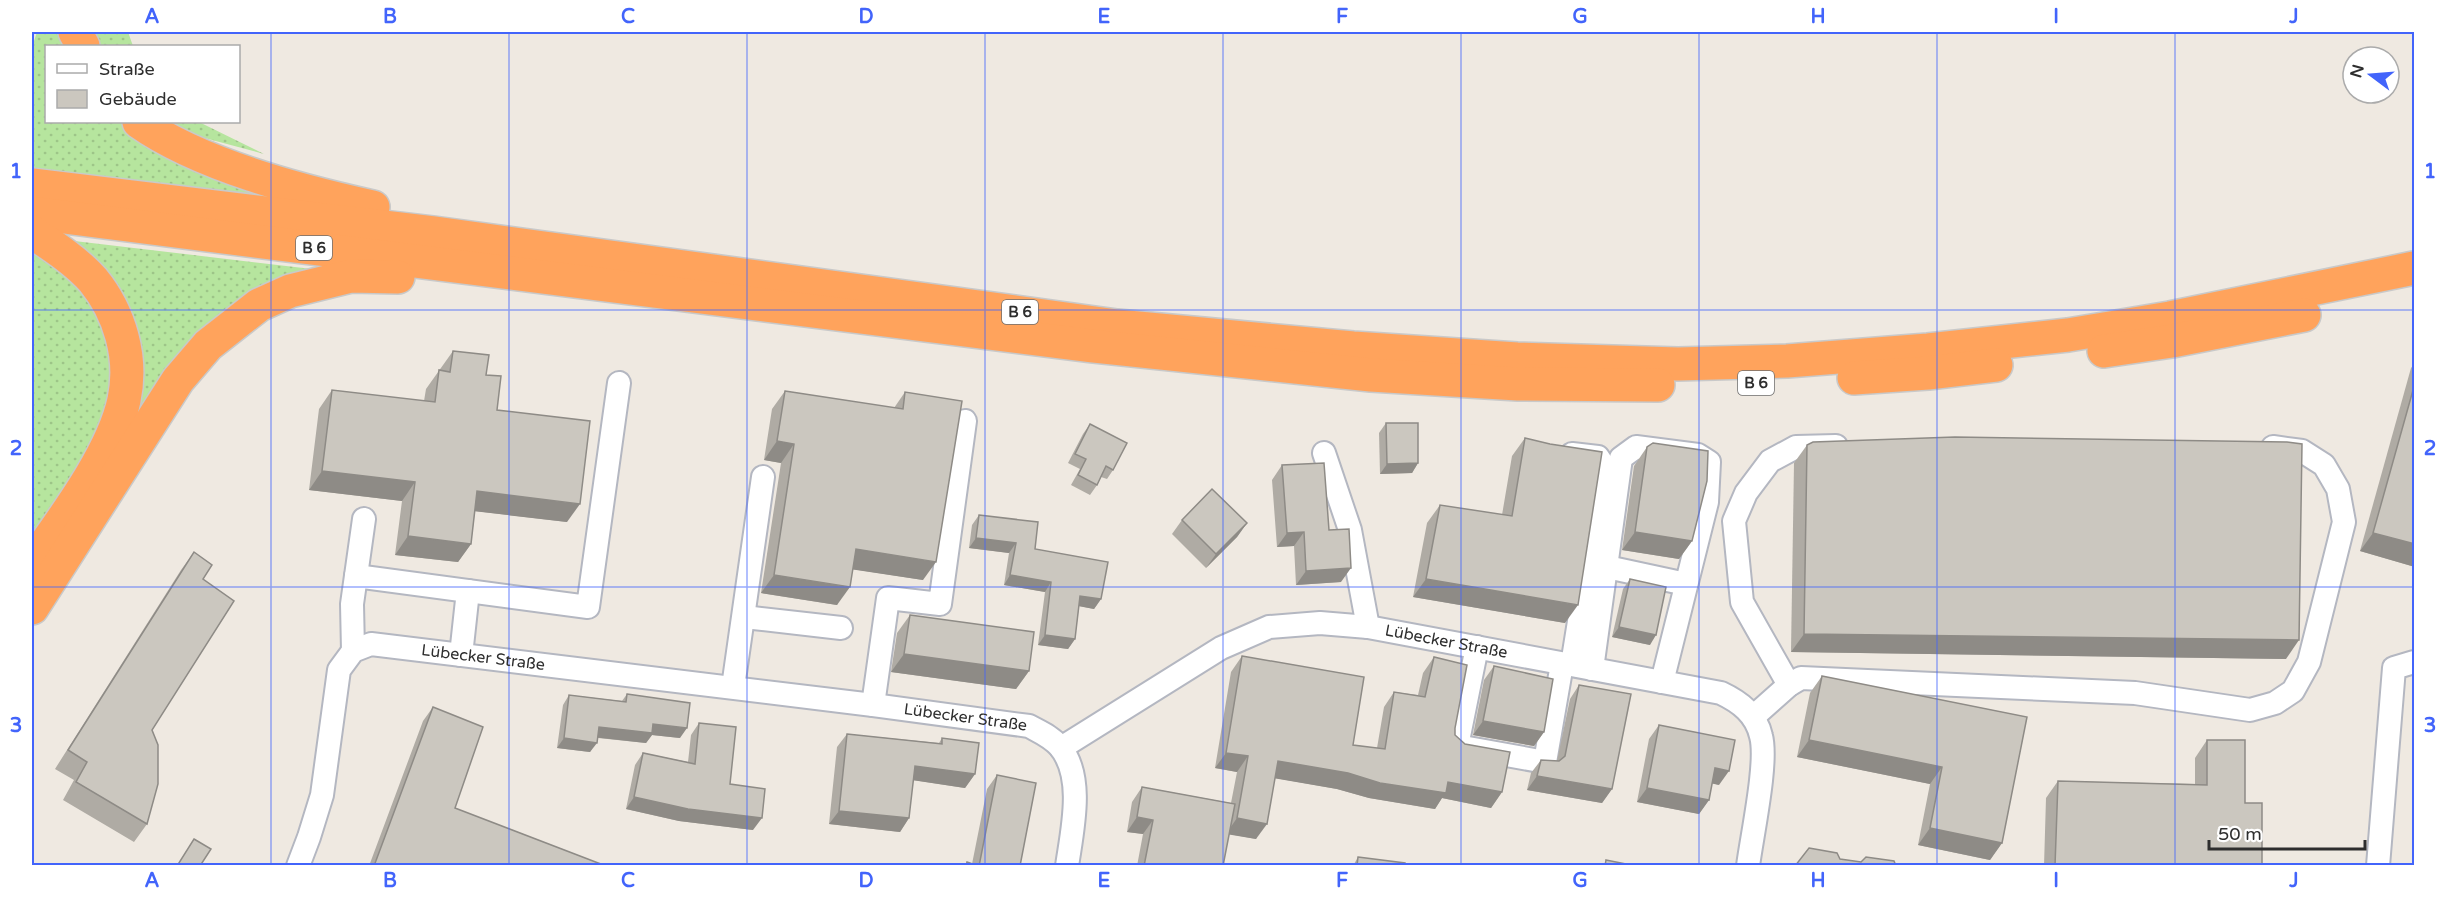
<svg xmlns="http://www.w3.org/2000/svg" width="2446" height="897" font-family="'Varela Round',sans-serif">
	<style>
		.grass { fill: url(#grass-dots) }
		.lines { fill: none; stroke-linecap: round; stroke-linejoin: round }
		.minor-casing { stroke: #b4b7c1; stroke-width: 26 }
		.highway-casing { stroke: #c9c9c9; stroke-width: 36 }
		.minor { stroke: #fff; stroke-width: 22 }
		.highway { stroke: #ffa35c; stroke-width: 33 }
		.wall { fill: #afaba4 }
		.shaded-wall { fill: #8e8b86 }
		.building { fill: #cbc7bf; stroke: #8e8b86; stroke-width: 1.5 }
		.grid { fill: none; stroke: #4264fb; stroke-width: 1.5; stroke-opacity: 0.55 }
		.labels { text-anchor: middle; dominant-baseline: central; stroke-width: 6; stroke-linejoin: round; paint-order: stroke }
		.shield { fill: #fff; stroke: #6d6d6d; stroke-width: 1.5 }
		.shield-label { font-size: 15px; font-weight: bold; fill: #2e2e2e }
		.street-label { font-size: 16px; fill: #2e2e2e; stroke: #fff }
		.neatline { fill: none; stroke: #4264fb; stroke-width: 2 }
		.grid-label { font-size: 20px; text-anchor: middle; font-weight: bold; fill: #4264fb }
	</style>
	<defs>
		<pattern id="grass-dots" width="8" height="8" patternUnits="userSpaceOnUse" patternTransform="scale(1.5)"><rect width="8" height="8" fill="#b6e59e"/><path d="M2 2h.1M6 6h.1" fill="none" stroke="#9dc588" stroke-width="1.8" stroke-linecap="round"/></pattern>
	</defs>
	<rect width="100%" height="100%" fill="#efe9e1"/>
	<!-- grass -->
	<g class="grass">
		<path d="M37,32H64L71,46H46V122H123L272,198L32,171V47Z"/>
		<path d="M84,32H128L133,46H92Z"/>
		<path d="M161,122H199L264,154L182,132Z"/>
		<path d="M66,240L329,271L253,298L104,477L132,402Z"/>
		<path d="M32,249L85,285L118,364L103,434L32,534Z"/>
	</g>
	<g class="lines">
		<!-- minor casing -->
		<g class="minor-casing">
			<g id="minor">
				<path d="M1324,453L1350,530L1368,627"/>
				<path d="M1607,567L1686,584"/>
				<path d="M356,576L588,607L619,383"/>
				<path d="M744,617L841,628"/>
				<path d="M1477,647L1457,746L1545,762L1562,664"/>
				<path d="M353,651L352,604L364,519"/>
				<path d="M461,655L468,591"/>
				<path d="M1572,665L1604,466L1598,457L1572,454"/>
				<path d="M1592,669L1621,458L1636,447L1698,455L1709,462L1707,502L1662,682"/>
				<path d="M1789,685L1742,602L1734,521L1746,493L1770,461L1796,447L1836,446"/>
				<path d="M733,687L763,477"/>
				<path d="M873,705L888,598L940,604L965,421"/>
				<path d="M1753,717L1789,685L1801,678L2135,693L2250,710L2275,703L2293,691L2309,662L2344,522L2338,489L2324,465L2302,451L2273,447"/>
				<path id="s1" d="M1061,748L1221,648L1269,627L1320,623L1368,627L1721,693C1740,702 1756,714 1761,736C1768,762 1752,835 1748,866"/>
				<path id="s2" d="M298,866L309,837L322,795L339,670L353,651L371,644L873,705L1029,726C1040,732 1052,737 1060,747C1085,777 1072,831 1067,866"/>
				<path d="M2378,866L2394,668L2414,662"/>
			</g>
		</g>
		<!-- highway casing -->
		<g class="highway-casing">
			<g id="highway">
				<path d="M75,32L83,46"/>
				<path d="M139,122C200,165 300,191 373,207"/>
				<path d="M32,185L434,233L1117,326L1353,348L1517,359L1678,364L1787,361L1928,350L2068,335L2170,318L2414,268"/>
				<path d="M32,213L1092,346L1371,375L1518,384L1658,385"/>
				<path d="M32,232C53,246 76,261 93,280C120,313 133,358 124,400C113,453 63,519 32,563"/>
				<path d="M2104,351L2172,341L2304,315"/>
				<path d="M1854,378L1928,373L1996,365"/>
				<path d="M32,608L178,380L208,345L259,305L290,291L351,276L398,277"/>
			</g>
		</g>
		<!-- minor -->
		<use href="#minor" class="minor"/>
		<!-- highway -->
		<use href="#highway" class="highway"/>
	</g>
	<!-- wall -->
	<g class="wall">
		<path d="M453,351L486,375L497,410L567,522L475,511L471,544L458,562L395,555L402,501L309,490L319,409L332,390L424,401L426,389Z"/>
		<path d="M2415,363V567L2360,551L2411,368Z"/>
		<path d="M785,391L894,408L905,392L923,580L852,569L837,605L761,593L781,463L764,460L772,409Z"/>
		<path d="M1386,423L1418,463L1412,473L1380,474L1379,433Z"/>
		<path d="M1090,424L1113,470L1107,479L1101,477L1097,485L1090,495L1071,485L1080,469L1068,463L1083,434Z"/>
		<path d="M1525,438L1565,623L1413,597L1427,523L1440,505L1502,515L1512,456Z"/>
		<path d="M1807,445L2286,659L1791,652L1794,463Z"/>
		<path d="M1647,447L1692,541L1679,559L1622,550L1634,466Z"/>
		<path d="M1282,465L1329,530L1341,582L1296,585L1294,546L1277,547L1272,480Z"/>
		<path d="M979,515L1035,549L1101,599L1094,609L1079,606L1075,639L1068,649L1038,645L1045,592L1004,585L1009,553L969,548L972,525Z"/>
		<path d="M1182,520L1247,523L1237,537L1206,568L1172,534Z"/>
		<path d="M194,552L152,730L147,824L134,842L63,800L74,780L55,769L181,570Z"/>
		<path d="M1630,579L1650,645L1612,637L1623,589Z"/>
		<path d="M910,615L1029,671L1016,689L891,672L897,633Z"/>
		<path d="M1242,656L1353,745L1377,748L1384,707L1394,692L1418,695L1423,673L1434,657L1455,728V735L1502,792L1491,808L1442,798L1435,809L1369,798L1337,789L1275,778L1256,839L1229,834L1223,866H1137L1143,834L1127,832L1132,802L1142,787L1231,803L1237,772L1215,768L1231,672Z"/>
		<path d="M1494,666L1544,732L1534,746L1473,735L1484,680Z"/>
		<path d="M1822,676L2027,717L2002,843L1990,860L1918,845L1930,784L1797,757L1810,693Z"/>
		<path d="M1579,685L1612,789L1602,803L1527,790L1531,773L1541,760L1557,761L1570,699Z"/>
		<path d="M627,694L680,738L652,735L646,743L598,738L590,752L557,748L563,705L569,695L622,701Z"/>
		<path d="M433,707L455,808L606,866H369L423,721Z"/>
		<path d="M699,723L730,784L753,830L679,821L626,809L635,765L643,753L688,762L691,735Z"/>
		<path d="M1659,725L1719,785L1712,783L1709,800L1699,814L1637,802L1649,739Z"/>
		<path d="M847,734L939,743L942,738L975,774L965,788L913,780L909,818L900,832L829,824L837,747Z"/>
		<path d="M2207,740L2245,803L2262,866H2044L2046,798L2058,781L2195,784V758Z"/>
		<path d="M997,775L1020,866H964L967,862L972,864L987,789Z"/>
		<path d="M2415,809V866H2413Z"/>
		<path d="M1358,857L1405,866H1353Z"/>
	</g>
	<!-- shaded-wall -->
	<g class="shaded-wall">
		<path d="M777,441L794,444L781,463L764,460Z"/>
		<path d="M1418,463L1412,473L1380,474L1387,464Z"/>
		<path d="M322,471L415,482L402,501L309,490Z"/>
		<path d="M477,491L580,504L567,522L464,510Z"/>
		<path d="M1247,523L1237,537L1206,568L1216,554Z"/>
		<path d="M1304,532L1294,546L1277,547L1287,533Z"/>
		<path d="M1635,532L1692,541L1679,559L1622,550Z"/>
		<path d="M2373,533L2415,544V567L2360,551Z"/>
		<path d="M408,536L471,544L458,562L395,555Z"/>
		<path d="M976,538L1016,543L1009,553L969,548Z"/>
		<path d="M856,549L936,562L923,580L843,568Z"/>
		<path d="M1351,568L1341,582L1296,585L1306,571Z"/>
		<path d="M774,575L850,587L837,605L761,593Z"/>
		<path d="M1010,575L1051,582L1045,592L1004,585Z"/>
		<path d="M1426,579L1578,605L1565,623L1413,597Z"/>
		<path d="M1080,596L1101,599L1094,609L1073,605Z"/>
		<path d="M1619,627L1656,635L1650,645L1612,637Z"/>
		<path d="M1804,634L2299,640L2286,659L1791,652Z"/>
		<path d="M1045,635L1075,639L1068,649L1038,645Z"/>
		<path d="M904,654L1029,671L1016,689L891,672Z"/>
		<path d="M1483,721L1544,732L1534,746L1473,735Z"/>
		<path d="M653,724L687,728L680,738L652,735L646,743L592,737L599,727Z"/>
		<path d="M564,738L597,743L590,752L557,748Z"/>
		<path d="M1809,740L1942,767L1930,784L1797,757Z"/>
		<path d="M1226,753L1248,756L1237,772L1215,768Z"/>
		<path d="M1278,761L1448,782L1502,792L1491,808L1442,798L1435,809L1369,798L1337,789L1267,777Z"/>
		<path d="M915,766L975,774L965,788L905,779Z"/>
		<path d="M1715,768L1729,771L1719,785L1705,782Z"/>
		<path d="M1537,776L1612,789L1602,803L1527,790Z"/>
		<path d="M1647,788L1709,800L1699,814L1637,802Z"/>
		<path d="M634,797L762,818L753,830L679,821L626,809Z"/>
		<path d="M839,811L909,818L900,832L829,824Z"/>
		<path d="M1137,817L1153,820L1143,834L1127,832Z"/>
		<path d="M1237,818L1267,824L1256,839L1226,834Z"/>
		<path d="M1930,828L2002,843L1990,860L1918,845Z"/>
	</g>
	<!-- building -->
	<g class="building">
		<path d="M453,351L489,355L486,375L501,376L497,410L590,421L580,504L477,491L471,544L408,536L415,482L322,471L332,390L435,402L439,370L450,372Z"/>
		<path d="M2415,383V544L2373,533Z"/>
		<path d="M785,391L903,409L905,392L962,401L936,562L856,549L850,587L774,575L794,444L777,441Z"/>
		<path d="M1386,423H1418V463L1387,464Z"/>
		<path d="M1090,424L1127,443L1113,470L1106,466L1097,485L1078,475L1086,459L1075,454Z"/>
		<path d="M1955,437L2287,442L2302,444L2299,640L1804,634L1807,445L1813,442Z"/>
		<path d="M1525,438L1550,444L1602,452L1578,605L1426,579L1440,505L1512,516Z"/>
		<path d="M1653,443L1708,451L1707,481L1692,541L1635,532L1647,447Z"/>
		<path d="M1324,463L1329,530L1349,529L1351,568L1306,571L1304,532L1287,533L1282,465Z"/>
		<path d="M1212,489L1247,523L1216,554L1182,520Z"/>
		<path d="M979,515L1038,522L1035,549L1108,562L1101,599L1080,596L1075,639L1045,635L1051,582L1010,575L1016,543L976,538Z"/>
		<path d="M194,552L212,565L203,579L234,601L152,730L158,745V784L147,824L76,782L87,762L68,750Z"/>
		<path d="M1630,579L1666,587L1656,635L1619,627Z"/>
		<path d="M910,615L1034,632L1029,671L904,654Z"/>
		<path d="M1242,656L1364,677L1353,745L1385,749L1394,692L1425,697L1434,657L1467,665L1455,728V735L1465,744L1510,752L1502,792L1448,782L1446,793L1380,783L1348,773L1278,761L1267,824L1237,818L1248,756L1226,753Z"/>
		<path d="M1494,666L1553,679L1544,732L1483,721Z"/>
		<path d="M1822,676L2027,717L2002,843L1930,828L1942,767L1809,740Z"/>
		<path d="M1579,685L1631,694L1612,789L1537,776L1541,760L1559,761L1565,756Z"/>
		<path d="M627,694L690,703L687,728L653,724L652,733L599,727L597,743L564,738L569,695L626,702Z"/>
		<path d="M433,707L483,727L455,808L606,866H374Z"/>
		<path d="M699,723L736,727L730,784L765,789L762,818L688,809L634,797L643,753L695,764Z"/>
		<path d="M1659,725L1735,740L1729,771L1715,768L1709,800L1647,788Z"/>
		<path d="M847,734L942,744V738L979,743L975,774L915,766L909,818L839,811Z"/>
		<path d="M2207,740H2245V803H2262V866H2055L2058,781L2207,785Z"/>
		<path d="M997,775L1036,783L1020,866H979Z"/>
		<path d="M1142,787L1235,804L1223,866H1144L1153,820L1137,817Z"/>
		<path d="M194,839L211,849L200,866H177Z"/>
		<path d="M1809,848L1837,853L1840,859L1861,862L1866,857L1894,861L1896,866H1795Z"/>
		<path d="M1358,857L1405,863V866H1357Z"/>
		<path d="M1606,860L1636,866H1605Z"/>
		<path d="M967,862L978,866H966Z"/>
	</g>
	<!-- grid -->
	<path class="grid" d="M271,32V866M509,32V866M747,32V866M985,32V866M1223,32V866M1461,32V866M1699,32V866M1937,32V866M2175,32V866M32,310H2414M32,587H2414"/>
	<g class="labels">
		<!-- shield labels -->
		<g class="shield">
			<rect x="296" y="236" width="36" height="24" rx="4.5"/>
			<rect x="1002" y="300" width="36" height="24" rx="4.5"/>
			<rect x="1738" y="371" width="36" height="24" rx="4.5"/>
		</g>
		<g class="shield-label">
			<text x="314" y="248">B 6</text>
			<text x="1020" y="312">B 6</text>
			<text x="1756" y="383">B 6</text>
		</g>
		<!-- street labels -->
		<g class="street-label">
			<text stroke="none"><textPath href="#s1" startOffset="420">Lübecker Straße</textPath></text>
			<text stroke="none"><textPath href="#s2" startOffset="357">Lübecker Straße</textPath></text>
			<text stroke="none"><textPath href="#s2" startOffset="843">Lübecker Straße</textPath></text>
		</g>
	</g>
	<!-- border -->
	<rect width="2446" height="897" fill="none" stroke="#ffffff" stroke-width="66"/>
	<!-- legend -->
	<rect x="45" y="45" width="195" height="78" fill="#ffffff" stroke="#ababab" stroke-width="1.5"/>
	<rect x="57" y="64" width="30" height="9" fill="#ffffff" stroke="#ababab" stroke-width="1.5"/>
	<text x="99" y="75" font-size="18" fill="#2e2e2e">Straße</text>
	<rect x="57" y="90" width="30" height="18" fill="#cbc7bf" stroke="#ababab" stroke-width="1.5"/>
	<text x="99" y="105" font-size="18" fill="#2e2e2e">Gebäude</text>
	<!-- north arrow -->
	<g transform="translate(2371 75) rotate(286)"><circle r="28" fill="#ffffff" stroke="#ababab" stroke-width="1.5"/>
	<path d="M0-4.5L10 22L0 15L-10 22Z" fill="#4264fb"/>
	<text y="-9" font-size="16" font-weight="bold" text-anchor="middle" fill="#2e2e2e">N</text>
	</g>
	<!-- scale -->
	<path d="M2209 840v9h156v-9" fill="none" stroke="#2e2e2e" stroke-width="3"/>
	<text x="2218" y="840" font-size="18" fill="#2e2e2e" stroke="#ffffff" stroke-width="4.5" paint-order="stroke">50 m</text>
	<rect x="33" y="33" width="2380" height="831" class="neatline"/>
	<g class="grid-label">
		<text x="152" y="23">A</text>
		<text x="390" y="23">B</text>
		<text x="628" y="23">C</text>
		<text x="866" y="23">D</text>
		<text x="1104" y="23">E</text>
		<text x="1342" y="23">F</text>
		<text x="1580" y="23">G</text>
		<text x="1818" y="23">H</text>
		<text x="2056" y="23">I</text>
		<text x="2294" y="23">J</text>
		<text x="16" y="178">1</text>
		<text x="2430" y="178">1</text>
		<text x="16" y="455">2</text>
		<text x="2430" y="455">2</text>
		<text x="16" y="732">3</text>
		<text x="2430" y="732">3</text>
		<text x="152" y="887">A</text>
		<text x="390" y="887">B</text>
		<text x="628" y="887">C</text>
		<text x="866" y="887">D</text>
		<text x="1104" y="887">E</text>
		<text x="1342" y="887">F</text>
		<text x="1580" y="887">G</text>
		<text x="1818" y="887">H</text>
		<text x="2056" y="887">I</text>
		<text x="2294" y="887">J</text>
	</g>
</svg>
